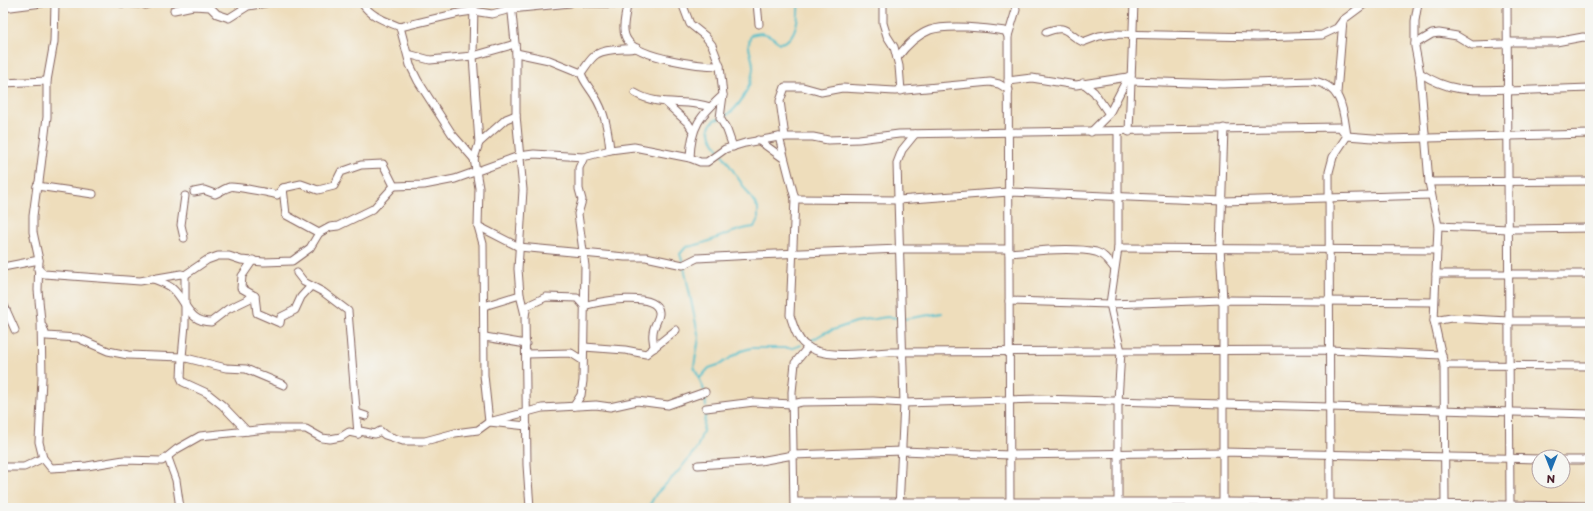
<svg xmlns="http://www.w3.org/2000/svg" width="1593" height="511" font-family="'Playpen Sans',sans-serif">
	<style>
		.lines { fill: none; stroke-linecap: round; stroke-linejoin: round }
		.stream { stroke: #4fbdc9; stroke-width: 2 }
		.street-casing { stroke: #83625d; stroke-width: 9 }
		.street { stroke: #fff; stroke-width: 7 }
	</style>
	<rect width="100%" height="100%" fill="#f6f6f2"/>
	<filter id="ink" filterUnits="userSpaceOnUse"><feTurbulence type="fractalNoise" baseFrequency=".025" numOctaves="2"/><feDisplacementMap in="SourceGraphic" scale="8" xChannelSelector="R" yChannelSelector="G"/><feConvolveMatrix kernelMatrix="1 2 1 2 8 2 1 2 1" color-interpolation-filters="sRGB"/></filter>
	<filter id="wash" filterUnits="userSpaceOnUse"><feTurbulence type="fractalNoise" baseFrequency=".012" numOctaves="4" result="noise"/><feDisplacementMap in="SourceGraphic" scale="16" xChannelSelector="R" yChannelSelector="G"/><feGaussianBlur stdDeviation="0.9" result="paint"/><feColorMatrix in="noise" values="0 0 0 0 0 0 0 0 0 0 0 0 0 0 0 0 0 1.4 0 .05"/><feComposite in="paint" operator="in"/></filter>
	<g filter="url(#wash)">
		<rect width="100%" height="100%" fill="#edb"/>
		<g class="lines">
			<!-- stream -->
			<g class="stream">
				<path d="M723,117C739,110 751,87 753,69C754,55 745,51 751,35C763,31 770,34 779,43C796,42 799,17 798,3"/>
				<path d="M719,119L714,120L709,127L711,137L719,150"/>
				<path d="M683,263L680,254L686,247C712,244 729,229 754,227L758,219V208L722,154"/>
				<path d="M684,267L699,338L694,366L704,390"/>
				<path d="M904,319L942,313"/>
				<path d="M807,343L824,333L856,322L887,317L900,318"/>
				<path d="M699,379L709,368L721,364L741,351L751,348H793L801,345"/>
				<path d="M705,394L706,406"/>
				<path d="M648,508L656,494L677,473L697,448L703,431L706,410"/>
			</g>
		</g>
	</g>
	<g filter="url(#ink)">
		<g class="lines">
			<!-- street casing -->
			<g class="street-casing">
				<g id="street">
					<path d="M121,3L139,4"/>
					<path d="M362,3C371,17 386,21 400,27L410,65L418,81L452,134L474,159"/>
					<path d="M474,3L473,56L479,143L474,159L479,188L478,226L483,244L484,375L489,422L527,426"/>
					<path d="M511,3L516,53V115L523,190L518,269L520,295L525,315L527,465L530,508"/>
					<path d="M585,3L627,4L642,3"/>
					<path d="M625,3L627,4C626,16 620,31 628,41C640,58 699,66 720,66"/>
					<path d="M682,3L690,24L705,36L712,45L720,66L723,95L720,118L727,130L733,147"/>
					<path d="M757,3L759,24"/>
					<path d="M883,3V23L887,36L894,47L899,66L901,91"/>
					<path d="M1418,3L1415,21V47L1420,73L1429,182L1438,226L1434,321L1444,365L1445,505"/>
					<path d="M1507,3L1510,508"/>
					<path d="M145,5L151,3"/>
					<path d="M3,8L42,3"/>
					<path d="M174,10L193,6L210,7L217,14L229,18L248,6L266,3"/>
					<path d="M400,27L459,13L473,11L492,14L511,9L570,3"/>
					<path d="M1046,32C1068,23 1066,34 1083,42L1099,36L1113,34L1257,37L1322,35L1337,28L1343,20L1366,3"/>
					<path d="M1507,42H1556L1583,37L1590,38"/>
					<path d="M1415,44L1432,34L1439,33L1457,36L1472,45L1502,44"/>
					<path d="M516,53L549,60L581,73C584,82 589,87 594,95C605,112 608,130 610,150"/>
					<path d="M408,54L430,60L473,56L515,44"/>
					<path d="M897,58C905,47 917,35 930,30C947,24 987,28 1005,31L1008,36"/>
					<path d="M581,73C585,68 591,57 597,54C608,48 624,50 637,48"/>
					<path d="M1420,73C1452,94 1474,90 1510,89"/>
					<path d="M1008,81L1032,78L1076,85L1128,77L1131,75"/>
					<path d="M1131,81L1223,84L1314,81C1343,87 1343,110 1347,136L1333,157L1329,172L1330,508"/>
					<path d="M3,83L47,81"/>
					<path d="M1083,83L1094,92L1109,114"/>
					<path d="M1507,91L1590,88"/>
					<path d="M635,93C660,108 686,98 710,107"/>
					<path d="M1337,93L1343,20"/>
					<path d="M666,103L688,123L693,131"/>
					<path d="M1091,132L1109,114L1128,77"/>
					<path d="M1118,132V248L1110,304L1121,351L1118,401V508"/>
					<path d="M1129,132L1134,3"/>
					<path d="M779,137L795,199L790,315C793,325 797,339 805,345C824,360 865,353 888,352L1329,350L1442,355"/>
					<path d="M785,137L780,101L785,87H803L821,92L842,88L895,91L990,82L999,84L1009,90L1008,94"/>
					<path d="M758,140L783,158"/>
					<path d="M479,143L506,119L516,115"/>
					<path d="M690,158C691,126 700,116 723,95"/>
					<path d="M1429,182L1590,181"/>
					<path d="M37,186L93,194"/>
					<path d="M283,188L286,215L319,233"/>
					<path d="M194,192L204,190L215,194C220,192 225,188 230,187C232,186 272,193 277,195L283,188L301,184L318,190L334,186L341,172L361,165L383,164L394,186L424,185L455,179L519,156L534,154L584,157L610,150L634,147L690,158L700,162H707L725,149L745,143L779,137H813L828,140L859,139L899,134L1340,127L1347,136L1386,139L1590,134"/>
					<path d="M795,199L898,200L1009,192L1223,201L1431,195"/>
					<path d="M478,226L519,247L625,257H646L683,265L697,258L754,255L900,249H1006"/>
					<path d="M1438,226L1509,229L1590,228"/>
					<path d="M184,238L181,225L185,196"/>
					<path d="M1118,248L1437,250"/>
					<path d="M1009,253C1033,251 1073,247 1096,252C1104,254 1109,262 1114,268"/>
					<path d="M253,260L242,276L241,288L255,296L257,313L280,323L281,317L295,310L301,297L311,286"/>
					<path d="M3,267L39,260"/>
					<path d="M38,269L44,274L140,281L181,274L185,275L207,260L218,256H229L241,260L264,262L292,261L310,248L319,233L330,227L338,226L373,209L394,186"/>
					<path d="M297,273L304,282L323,292L348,311L358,434"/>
					<path d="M1436,274H1590"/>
					<path d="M151,278C158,281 168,284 173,289C187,302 188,322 211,322L228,309L255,296"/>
					<path d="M1009,301L1110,304L1223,300L1434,302"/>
					<path d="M3,303L15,330"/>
					<path d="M484,306L520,295"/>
					<path d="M584,306C598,301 657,291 659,312C660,318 653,326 653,333C652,338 654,343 654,348"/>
					<path d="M525,315L527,306L546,297L577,298L584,306"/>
					<path d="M1434,321L1451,318L1509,321H1590"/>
					<path d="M43,327L46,336L78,338L108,351L128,355L182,357L185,325V275"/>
					<path d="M485,337L526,344"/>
					<path d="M584,347L625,350L646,354L676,330"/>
					<path d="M526,354L571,353L582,360"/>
					<path d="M1444,365L1590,366"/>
					<path d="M574,406L581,395L583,381L585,266L578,214L582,200L579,189V168L584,157"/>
					<path d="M706,408L754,402L792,404L802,402L873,401L904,403L1039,399L1590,414"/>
					<path d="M357,413L366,416"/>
					<path d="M247,431L222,405L207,393L183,382L181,378L182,357L226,368L246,369L284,385"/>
					<path d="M43,458L39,442L42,378L41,321L38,290L39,260L33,232V216L37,186L39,182L47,117V81L54,42L55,3"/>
					<path d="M168,458L176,480L180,508"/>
					<path d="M1563,460H1590"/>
					<path d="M698,465L760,461L793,455L902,451L1010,455L1223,452L1539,459"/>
					<path d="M3,467H24L43,458L51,468L87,466L124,460L162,461L177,449L200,436L267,429H306L322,438L330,439L341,437L349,432L358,434L360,431L375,434L380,431L385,435L403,441H425L455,433L478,430L489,422L542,408L596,405L610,407L637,401L668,405L705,392"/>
					<path d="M795,502H1223L1590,506"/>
					<path d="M794,508L792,392L795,363L808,347"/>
					<path d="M899,508L904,403L897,163L902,150L915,134"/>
					<path d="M1010,508L1008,36L1016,10L1015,3"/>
					<path d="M1223,508V300L1220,247L1224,128"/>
				</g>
			</g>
			<!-- street -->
			<use href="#street" class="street"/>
		</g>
	</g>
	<!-- margin -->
	<rect width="1593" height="511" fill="none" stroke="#f6f6f2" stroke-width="16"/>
	<!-- north arrow -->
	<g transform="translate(1551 469) rotate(180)"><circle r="19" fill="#f6f6f2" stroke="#b1a0a2"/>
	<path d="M0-3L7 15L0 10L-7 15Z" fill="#1f6fb2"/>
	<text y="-6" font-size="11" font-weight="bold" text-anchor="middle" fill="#4a1f2b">N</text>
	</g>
</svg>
